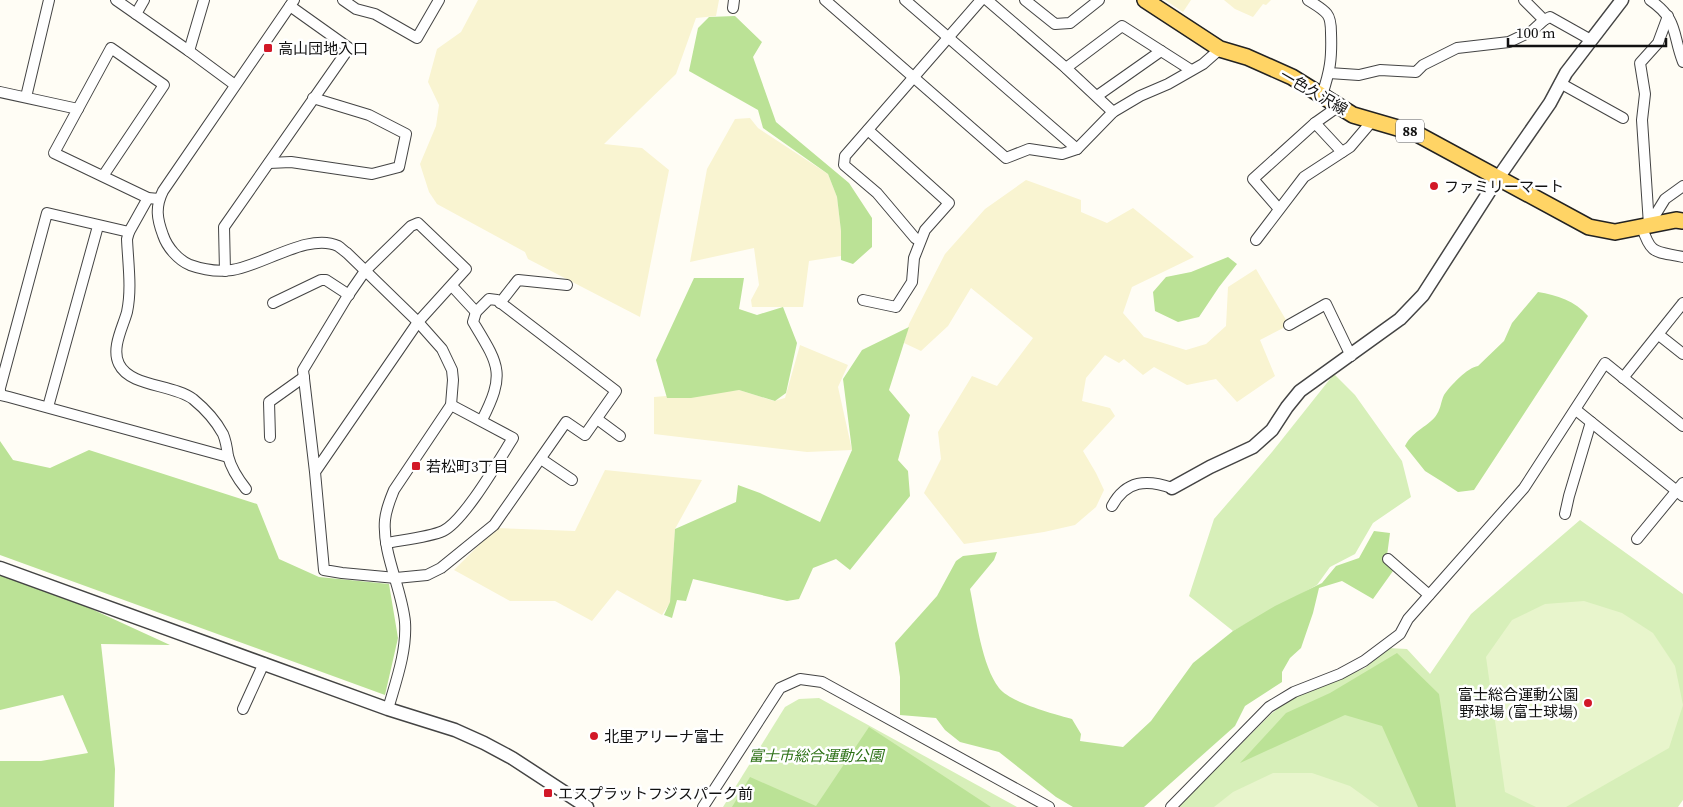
<svg xmlns="http://www.w3.org/2000/svg" width="1683" height="807" font-family="'Source Serif 4','Noto Sans JP',serif">
	<style>
		.farmland { fill: #f9f4d1 }
		.green { fill: #d7efb9 }
		.forest { fill: #bbe296 }
		.pitch { fill: #e8f5cc }
		.lines { fill: none; stroke-linecap: round; stroke-linejoin: round }
		.minor-casing { stroke: #444; stroke-width: 12 }
		.tertiary-casing { stroke: #444; stroke-width: 15 }
		.primary-casing { stroke: #222; stroke-width: 18 }
		.minor { stroke: #fff; stroke-width: 10 }
		.tertiary { stroke: #fff; stroke-width: 12 }
		.primary { stroke: #ffd465; stroke-width: 15 }
		.poi-dot { fill: #d21828; stroke: #fff; stroke-width: 2 }
		.labels { text-anchor: middle; dominant-baseline: central; stroke-width: 5; stroke-linejoin: round; paint-order: stroke }
		.shield { fill: #fff; stroke: #585858; stroke-width: 1 }
		.shield-label { font-size: 14px; font-weight: bold; fill: #111 }
		.poi-label { font-size: 15px; fill: #111; stroke: #fff; text-anchor: start }
		.street-label { font-size: 15px; fill: #111; stroke: #fff }
		.park-label { font-size: 15px; font-style: italic; fill: #2e7218; stroke: #fff }
	</style>
	<rect width="100%" height="100%" fill="#fffdf5"/>
	<!-- farmland -->
	<g class="farmland">
		<path d="M478,0H719L716,16L696,18L676,74L604,144L642,148L669,170L640,317L528,259L525,252L437,204L429,192L420,164L436,126L439,105L428,82L437,49L461,32Z"/>
		<path d="M1165,0H1191L1183,12Z"/>
		<path d="M1224,0H1271L1266,5L1263,4L1253,17L1235,9Z"/>
		<path d="M750,118L758,128L828,174L837,197L841,231V256L809,261L803,307H752L751,300L759,285L754,248L690,262L707,169L735,119Z"/>
		<path d="M1026,180L1081,200V212L1107,223L1133,208L1194,257L1132,287L1123,313L1144,337L1186,350L1206,344L1226,326L1228,287L1256,269L1289,325L1260,340L1275,376L1237,402L1216,379L1187,385L1154,367L1143,375L1124,359L1119,363L1105,355L1086,378L1082,401L1110,408L1115,416L1083,451L1096,473L1104,490L1096,507L1075,525L1044,532L964,544L924,493L941,459L938,432L972,376L997,386L1033,338L971,288L948,326L921,351L904,343L909,324L945,254L985,209Z"/>
		<path d="M800,345L848,365L838,387L852,450L807,452L654,434V397L739,390L774,401L785,398Z"/>
		<path d="M605,470L702,480L675,529L670,603L662,615L617,590L592,621L555,601H510L454,570L496,528L575,531Z"/>
	</g>
	<!-- green -->
	<g class="green">
		<path d="M1334,374L1355,395L1402,461L1411,497L1373,523L1355,554L1330,567L1317,585L1233,631L1189,596L1214,519L1272,452Z"/>
		<path d="M1580,520L1683,594V800L1678,807H1178L1271,714L1290,699L1365,668L1388,648L1407,649L1430,674L1471,614Z"/>
		<path d="M819,698L1017,807H723L785,707L799,699Z"/>
	</g>
	<!-- forest -->
	<g class="forest">
		<path d="M735,16L762,42L753,57L776,122L849,183L872,218V247L853,264L841,260V231L837,197L828,174L763,128L758,110L689,71L698,28L709,17Z"/>
		<path d="M1228,257L1237,264L1219,287L1199,317L1178,322L1155,311L1153,292L1166,277L1191,272Z"/>
		<path d="M694,278H744L739,309L757,315L783,307L797,343L786,393L775,401L739,390L691,398H667L656,360Z"/>
		<path d="M1538,292C1557,295 1575,301 1588,316L1474,490L1458,492L1441,481L1425,471L1405,446C1413,430 1430,426 1437,414C1441,408 1441,401 1444,395C1450,386 1468,367 1478,366L1504,341L1512,323Z"/>
		<path d="M909,327L889,390L910,415L898,460L908,471L910,496L850,570L836,559L813,568L799,599L787,601L693,579L686,601L677,600L672,618L664,615L670,602L675,529L736,502L738,485L760,493L820,522L852,450L843,379L862,350Z"/>
		<path d="M0,441L13,460L50,468L89,450L257,504L279,559L319,577L389,584L398,638L385,695L0,555Z"/>
		<path d="M1374,531L1390,533L1386,563L1393,571L1373,599L1342,581L1319,588L1313,613L1301,648L1290,658L1282,672V682L1245,706L1235,726L1144,807H1073L1056,797L999,752L960,742L945,730L936,718L900,715V677L895,643L937,596L956,561L963,556L997,552L994,560L970,589C976,618 982,666 999,688C1011,703 1054,714 1072,719L1081,734L1080,741L1123,747L1151,721L1193,663L1233,631L1275,606L1322,583L1336,566L1359,558Z"/>
		<path d="M0,567L170,645L101,644L115,769L114,807H0V761H41L88,753L63,695L0,710Z"/>
		<path d="M1397,653L1439,694L1456,807H1418L1382,726L1345,715L1240,763L1286,713L1330,693Z"/>
		<path d="M869,727L991,807H732L750,777L816,806Z"/>
	</g>
	<!-- pitch -->
	<g class="pitch">
		<path d="M1584,601L1622,613L1653,633L1675,666L1683,705L1669,748L1566,807H1536L1505,792L1486,657L1512,620L1545,604Z"/>
		<path d="M1273,773H1312L1350,786L1379,807H1214L1233,792Z"/>
	</g>
	<g class="lines">
		<!-- minor casing -->
		<g class="minor-casing">
			<g id="minor">
				<path d="M116,0L189,51L235,85"/>
				<path d="M294,0L163,191C155,207 157,219 163,235C167,247 178,260 190,265C204,270 218,272 232,270C262,266 309,232 338,246C341,248 344,251 347,253L418,322L442,349L452,370L453,380L451,405L394,490C390,500 386,509 385,520C382,553 402,589 405,622C407,651 396,681 388,709"/>
				<path d="M343,0L356,9L375,14L417,38L439,0"/>
				<path d="M825,0L1006,158L1029,149L1062,154L1077,149L1113,112L1140,96L1168,84L1203,64L1220,49"/>
				<path d="M905,0L1077,149"/>
				<path d="M987,0L1066,68L1113,112"/>
				<path d="M1025,0L1055,24L1070,23L1099,0"/>
				<path d="M1308,0C1314,4 1322,8 1327,14C1331,19 1331,27 1331,33C1332,59 1330,71 1322,95"/>
				<path d="M1524,0L1544,20L1550,17L1591,40"/>
				<path d="M1650,0C1679,20 1672,34 1683,62"/>
				<path d="M733,8L734,0"/>
				<path d="M136,14L144,0"/>
				<path d="M189,51L204,0"/>
				<path d="M1066,68L1122,26L1191,70"/>
				<path d="M1329,73L1359,75L1380,70L1416,72L1423,65L1457,48L1509,42L1532,31L1544,20"/>
				<path d="M1560,83L1623,118"/>
				<path d="M0,92L78,109"/>
				<path d="M1097,96L1161,51"/>
				<path d="M26,97L49,0"/>
				<path d="M1315,123L1342,152"/>
				<path d="M269,163L291,162L372,174L399,167L406,134L369,115L313,98"/>
				<path d="M103,176L164,85L111,48L54,153L148,198L159,199"/>
				<path d="M148,198L129,232L127,239C128,263 132,289 127,312C123,327 111,348 119,364C130,387 173,384 193,399C204,408 216,421 223,434C226,441 227,448 228,456C231,468 238,479 246,489"/>
				<path d="M1279,209L1253,179L1315,123L1339,106"/>
				<path d="M1649,225L1642,120L1645,94L1640,63L1658,43L1668,16"/>
				<path d="M1649,225L1665,199L1683,186"/>
				<path d="M1642,227C1651,256 1656,251 1683,257"/>
				<path d="M1256,240L1304,177L1350,147L1373,120"/>
				<path d="M920,241L915,238L877,193L844,165L845,156L981,0"/>
				<path d="M225,271L224,227L349,48L290,6"/>
				<path d="M452,286L476,312"/>
				<path d="M863,300L896,307L912,282L914,258L925,230L949,203L868,130"/>
				<path d="M273,303L321,280H326L349,295"/>
				<path d="M500,303L518,280L567,285"/>
				<path d="M1289,325L1326,304L1351,356"/>
				<path d="M1659,335L1683,354"/>
				<path d="M1623,378L1683,303"/>
				<path d="M0,388L47,213L129,232"/>
				<path d="M0,391L1,395L9,397L228,457"/>
				<path d="M48,407L98,226"/>
				<path d="M1576,410L1683,496"/>
				<path d="M597,419L620,436"/>
				<path d="M270,437L269,402L304,377"/>
				<path d="M541,459L572,480"/>
				<path d="M315,472L418,322L466,269L418,223L411,226L365,271L347,297L303,370L315,472L324,570L342,573L396,578L427,575L441,568L494,525L566,422L585,435L616,391L497,300L489,299L476,312L473,322C499,365 506,373 482,420"/>
				<path d="M1112,506C1126,480 1147,479 1172,488"/>
				<path d="M1565,514L1569,496L1591,422"/>
				<path d="M1637,539L1683,483"/>
				<path d="M386,543C402,540 430,537 443,531C464,521 499,460 513,438L451,405"/>
				<path d="M1388,559L1429,595"/>
				<path d="M243,709L264,663"/>
				<path d="M703,807L780,688L800,679L822,682L1049,807"/>
				<path d="M1171,807L1269,707L1294,692L1340,674L1364,661L1400,634L1408,619L1524,488L1605,363L1683,426"/>
			</g>
		</g>
		<!-- tertiary casing -->
		<g class="tertiary-casing">
			<g id="tertiary">
				<path d="M1172,488L1210,467L1253,447L1272,430L1287,407L1300,391L1400,319L1423,295L1498,178L1550,103L1566,73L1622,0"/>
				<path d="M0,568L388,709L455,730L484,743L512,758L587,807"/>
			</g>
		</g>
		<!-- primary casing -->
		<g class="primary-casing">
			<path id="primary" d="M1145,0L1220,49L1247,57L1292,77L1353,115L1408,131L1419,135L1589,227L1615,232L1676,220L1683,221"/>
		</g>
		<!-- minor -->
		<use href="#minor" class="minor"/>
		<!-- tertiary -->
		<use href="#tertiary" class="tertiary"/>
		<!-- primary -->
		<use href="#primary" class="primary"/>
	</g>
	<!-- markers -->
	<g class="poi-dot">
		<rect x="263" y="43" width="10" height="10" rx="2.5"/>
		<circle cx="1434" cy="186" r="5"/>
		<rect x="411" y="461" width="10" height="10" rx="2.5"/>
		<circle cx="1588" cy="703" r="5"/>
		<circle cx="594" cy="736" r="5"/>
		<rect x="543" y="788" width="10" height="10" rx="2.5"/>
	</g>
	<g class="labels">
		<!-- shield labels -->
		<rect class="shield" x="1396" y="119.5" width="28" height="23" rx="4"/>
		<g class="shield-label">
			<text x="1410" y="131">88</text>
		</g>
		<!-- poi labels -->
		<g class="poi-label">
			<text x="278" y="48">高山団地入口</text>
			<text x="1444" y="186">ファミリーマート</text>
			<text x="426" y="466">若松町3丁目</text>
			<text x="1578" y="694" text-anchor="end">富士総合運動公園<tspan x="1578" dy="17">野球場 (富士球場)</tspan></text>
			<text x="604" y="736">北里アリーナ富士</text>
			<text x="558" y="793">エスプラットフジスパーク前</text>
		</g>
		<!-- street labels -->
		<g class="street-label">
			<text transform="translate(1314 92) rotate(30)">一色久沢線</text>
		</g>
		<!-- park labels -->
		<g class="park-label">
			<text x="816" y="755">富士市総合運動公園</text>
		</g>
	</g>
	<!-- scale -->
	<path d="M1508 38v8h158v-8" fill="none" stroke="#111111" stroke-width="2.5"/>
	<text x="1516" y="38" font-size="15" fill="#111111" stroke="#ffffff" stroke-width="4" paint-order="stroke">100 m</text>
</svg>
